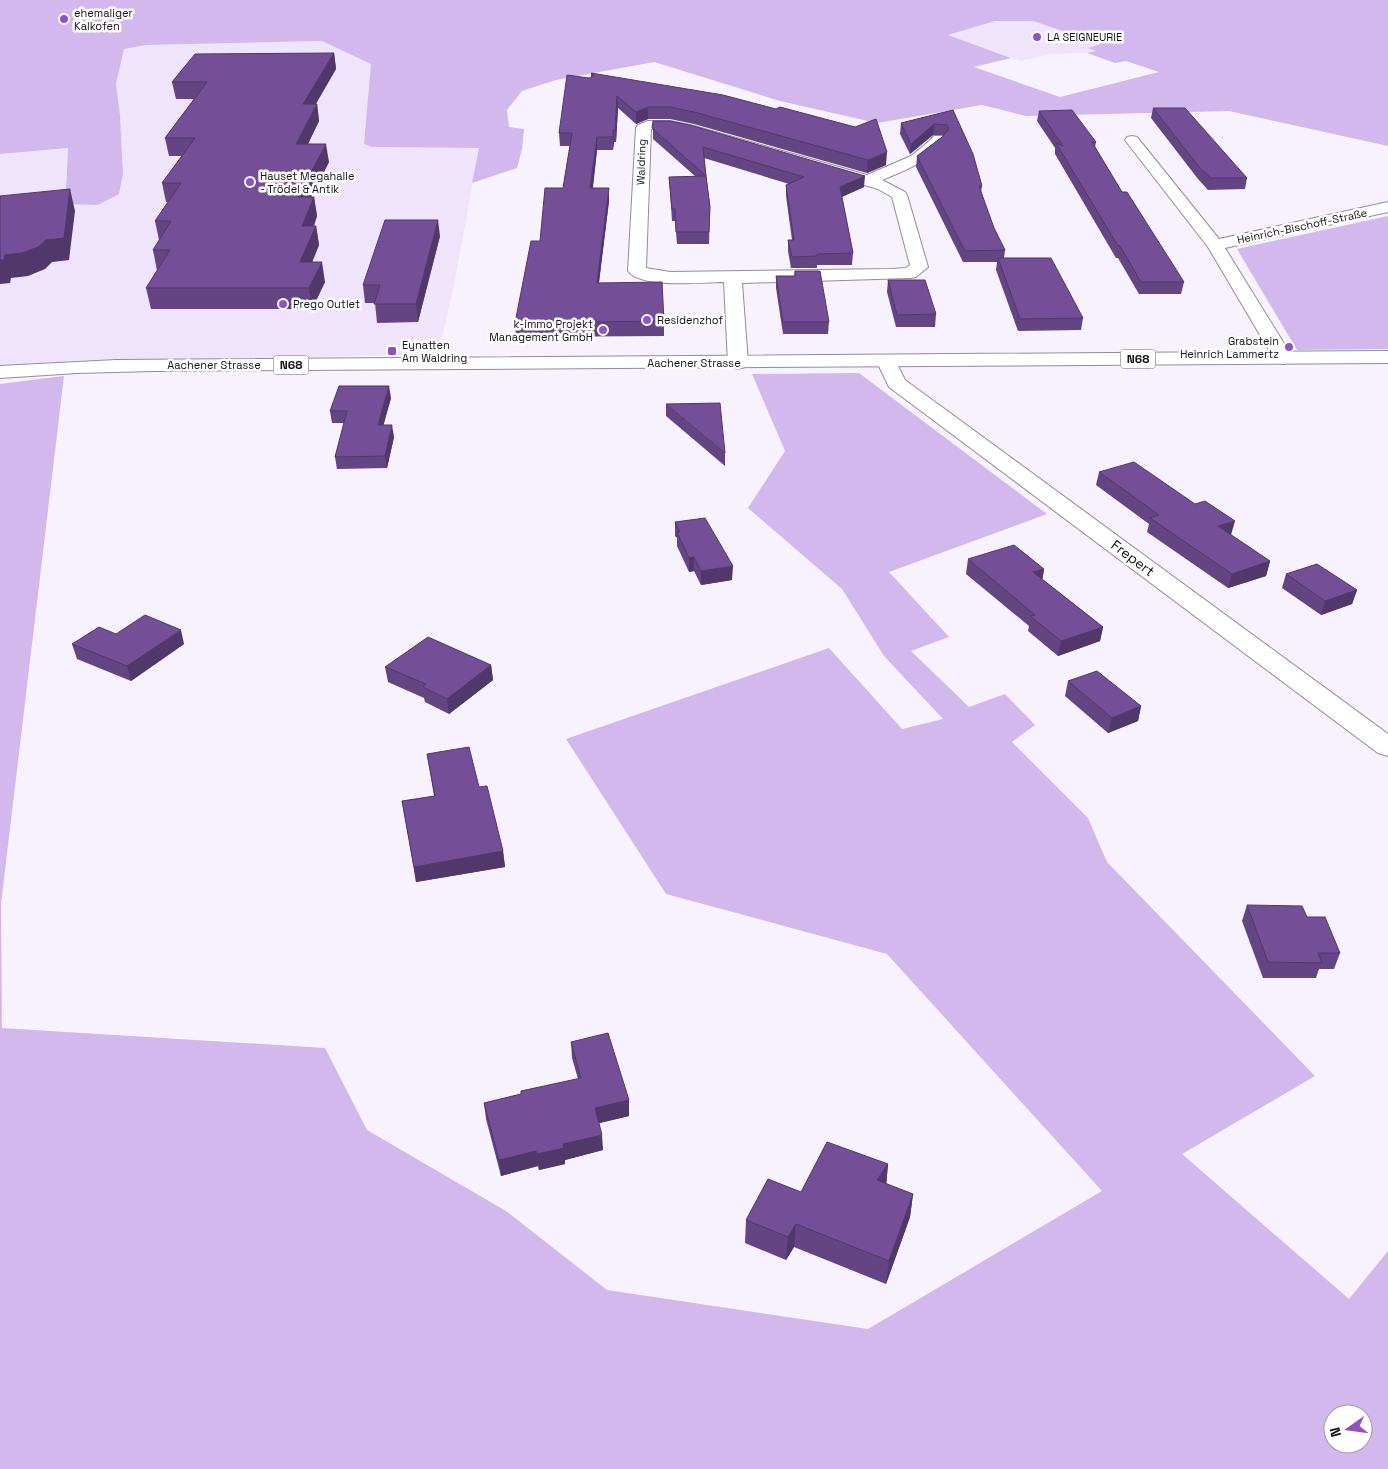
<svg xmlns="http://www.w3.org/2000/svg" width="1388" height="1469" font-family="'Space Grotesk',sans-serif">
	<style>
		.built { fill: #f0e4fd }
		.green { fill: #d2b8ed; fill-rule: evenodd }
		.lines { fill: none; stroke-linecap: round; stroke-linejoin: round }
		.minor-casing { stroke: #938b9b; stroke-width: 2 }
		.tertiary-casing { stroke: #938b9b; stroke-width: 2 }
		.primary-casing { stroke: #938b9b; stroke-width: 2 }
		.minor { fill: #fff; fill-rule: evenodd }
		.tertiary { fill: #fff; fill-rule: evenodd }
		.primary { fill: #fff; fill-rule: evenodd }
		.wall { fill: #644482 }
		.shaded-wall { fill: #51376a }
		.building { fill: #744f97; stroke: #51376a }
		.poi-dot { fill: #9252c7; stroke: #fff; stroke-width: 2 }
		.labels { text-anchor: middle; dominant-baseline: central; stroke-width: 5; stroke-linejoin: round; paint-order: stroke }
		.far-poi-label { font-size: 11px; fill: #131016; stroke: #fff; text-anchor: start }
		.far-street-label { font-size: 11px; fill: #131016; stroke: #fff }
		.shield { fill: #fff; stroke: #5a585c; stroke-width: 1 }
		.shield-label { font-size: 12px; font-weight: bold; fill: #131016 }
		.street-label { font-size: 14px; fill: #131016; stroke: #fff }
	</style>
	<rect width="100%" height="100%" fill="#f7f2fd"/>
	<!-- built -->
	<g class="built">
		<path d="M995,21H1033L1102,45L1089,48L1097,51L1087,53L1052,54L1021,61L947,35Z"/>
		<path d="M322,41L372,64L365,144L372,147L479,148L455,280L438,355L87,360L0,366V154L68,148L66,191L123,174L120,115L116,84L124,49L146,45Z"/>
	</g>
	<!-- green -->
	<g class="green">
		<path d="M0,0H1388V146L1229,111L1026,116L982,105L877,123L780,101L654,62L556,80L522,91L507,110L509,127L524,129L522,149L517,168L472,183L479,148L372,147L364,144L371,64L322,41L146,45L124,49L116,84L120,115L123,174L119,194L98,205L63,204L66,191L68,148L0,154ZM995,21H1033L1101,44L1088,48L1096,51L1087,53L1115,63L1126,61L1159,72L1060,97L974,67L1011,58L948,35Z"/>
		<path d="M1388,216V349L1297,350L1237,249Z"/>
		<path d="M859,373L1047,514L889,572L949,637L911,651L969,707L1005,694L1035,725L1012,742L1088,818L1107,862L1315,1076L1182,1154L1349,1299L1388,1251V1469H0V384L64,376L1,904L2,1028L325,1048L367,1130L506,1211L607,1290L868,1329L1102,1191L887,954L666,894L566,739L829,648L902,729L943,719L884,656L842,589L748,508L785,451L752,374ZM1333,1414H1363V1444H1333Z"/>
	</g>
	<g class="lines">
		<!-- minor casing -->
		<g class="minor-casing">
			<g id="minor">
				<path d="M648,121H670L694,126L867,175L911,156L927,143L934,136H944L946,139C931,161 906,170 882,180L905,192L907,195L928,267L916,277L910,278L742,283L748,363L745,367L738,369L731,367L728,363L724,282C704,282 641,289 628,271L636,128L638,125ZM651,129H670L691,134L878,189L892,197L910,265L906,268L892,269L670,272L646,268Z"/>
				<path d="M1132,136L1137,137L1219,239L1388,202V212L1225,248L1293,358L1290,362L1283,364L1276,362L1208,247L1125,140L1127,137Z"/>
			</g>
		</g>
		<!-- tertiary casing -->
		<g class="tertiary-casing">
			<path id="tertiary" d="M887,356L894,358L905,380L1388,734V756L1378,753L889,387L877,362L880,358Z"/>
		</g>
		<!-- primary casing -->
		<g class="primary-casing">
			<path id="primary" d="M1388,351V363L154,371L77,373L0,378V366L116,360Z"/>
		</g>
		<!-- minor -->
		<use href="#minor" class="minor"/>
		<!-- tertiary -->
		<use href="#tertiary" class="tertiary"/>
		<!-- primary -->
		<use href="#primary" class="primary"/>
	</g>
	<!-- wall -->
	<g class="wall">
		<path d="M334,53L336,69L316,104H317L319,121L308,144L329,162L311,197H314L317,216L314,226H316L319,245L312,262L325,282L312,309H151L146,288L157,271L153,250L159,240L155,221L168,202H166L162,183L182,156H169L165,138L194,99H176L172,82Z"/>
		<path d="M591,73L886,165L867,173L694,124L670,119H648L636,124L618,108L616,142H614L613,150H597L593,188L609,201L599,283L664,321V336L516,337L515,323L540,241L563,188L570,146H560L559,133L591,77Z"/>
		<path d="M1153,108L1247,178L1245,189L1208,190L1198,179L1151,118Z"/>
		<path d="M953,110L982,186L981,193L994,228L1005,250L1004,258L1083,318L1081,330L1018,331L996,270L997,262H963L916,167L917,156L942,137L944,135H933L910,154L900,134L901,123Z"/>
		<path d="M1039,111L1096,142L1095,147L1122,192L1184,282L1181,294H1139L1118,258H1116L1055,154V148L1037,121Z"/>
		<path d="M653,121L864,187L842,197L853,253L852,265H817V268H791L788,251V240H792L786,196V185L789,184L704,158L710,207L709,244H677L675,221H672L669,177L695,176L653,139Z"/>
		<path d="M440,236L418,322L377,323L375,303H365L363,285Z"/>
		<path d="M795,271L829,322L828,334H783L776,288V276H794Z"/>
		<path d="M888,280L936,314L935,327H896L887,292Z"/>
		<path d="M391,398L383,425L394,437L387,468L337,469L335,457L344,423H332L330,411Z"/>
		<path d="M666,404L725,453V466L666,416Z"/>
		<path d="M1099,472L1231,535L1270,561L1266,576L1228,588L1147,532L1149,524L1096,485Z"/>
		<path d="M675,522L732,580L701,585L694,571L689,572L677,546V538L675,536Z"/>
		<path d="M968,559L1044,569L1042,579L1103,627L1100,641L1058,656L1028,631L1029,626L966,574Z"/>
		<path d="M1286,574L1357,590L1352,604L1321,615L1282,588Z"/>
		<path d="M116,634L184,644L131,681L77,659L72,644Z"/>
		<path d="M491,665L493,680L449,714L425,702L424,698L388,682L385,667Z"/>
		<path d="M1068,681L1141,706L1138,721L1108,733L1065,696Z"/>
		<path d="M427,754L479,787L503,851L505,867L416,882L402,801L434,796Z"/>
		<path d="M1247,905L1307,917L1340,953L1334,969H1319L1316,978H1263L1242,921Z"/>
		<path d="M571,1042L629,1116L599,1123L603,1150L565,1160V1164L539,1170L538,1166L501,1176L486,1119L484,1103L521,1094L578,1079L572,1058Z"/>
		<path d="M888,1164L886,1184L913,1194L910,1217L886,1284L794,1247L786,1260L745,1243L746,1220L801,1192Z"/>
	</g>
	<!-- shaded-wall -->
	<g class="shaded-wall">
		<path d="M334,53L336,69L305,121L303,104Z"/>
		<path d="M617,96L618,108L616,142L615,130Z"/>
		<path d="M317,104L319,121L299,162L296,144Z"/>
		<path d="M648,107V119L636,124V112Z"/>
		<path d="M934,124L933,135L910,154L911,144Z"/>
		<path d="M613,130L614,142L613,150Z"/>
		<path d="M597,137V150L591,201L590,188Z"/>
		<path d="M326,144L329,162L301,217L298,197Z"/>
		<path d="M887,152L886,165L867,173L868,160Z"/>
		<path d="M865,176L864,187L839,198L840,187Z"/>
		<path d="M609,188V201L597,297V283Z"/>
		<path d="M70,189L75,211L69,260L52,262L45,269L28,276L11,278L10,283L0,284V260Z"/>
		<path d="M314,197L317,216L306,246L302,226Z"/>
		<path d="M438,220L440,236L418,322L416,304Z"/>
		<path d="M316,226L319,245L304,282L300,262Z"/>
		<path d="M322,262L325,282L312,309L309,288Z"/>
		<path d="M389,386L391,398L380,438L378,425Z"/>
		<path d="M392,425L394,437L387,468L385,456Z"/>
		<path d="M1235,521L1231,535L1214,540L1218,526Z"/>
		<path d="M694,557V571L689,572V558Z"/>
		<path d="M1270,561L1266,576L1228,588L1232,574Z"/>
		<path d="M733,566L732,580L701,585V571Z"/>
		<path d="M1044,569L1042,583L1033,572Z"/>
		<path d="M1357,590L1352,604L1321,615L1325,601Z"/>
		<path d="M1103,627L1100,641L1058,656L1061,641Z"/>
		<path d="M181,630L184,644L131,681L127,666Z"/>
		<path d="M491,665L493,680L449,714L447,699Z"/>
		<path d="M1141,706L1138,721L1108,733L1112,718Z"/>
		<path d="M503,851L505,867L416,882L414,867Z"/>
		<path d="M629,1100V1116L596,1124L595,1108Z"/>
		<path d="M602,1135L603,1150L565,1160V1164L539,1170L537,1154L563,1144Z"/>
		<path d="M536,1151L538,1166L501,1176L499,1160Z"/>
		<path d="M888,1164L886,1188L877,1180Z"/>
		<path d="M913,1194L910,1217L886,1284L889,1261Z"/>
		<path d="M796,1224L794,1247L786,1260L788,1237Z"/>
	</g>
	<!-- building -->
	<g class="building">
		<path d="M334,53L303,104H317L296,144H326L298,197H314L302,226H316L300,262H322L309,288H146L170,250H153L171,221H155L181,183H162L195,138H165L207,82H172L195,54Z"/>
		<path d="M591,73L723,95L776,109L780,107L855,127L876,119L887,152L868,160L694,112L670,107H648L636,112L617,96L615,130H613V137H597L590,188H609L597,283L662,282L664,321L515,323L531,241H540L545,188H563L572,133H559L567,75L589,78L594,76Z"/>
		<path d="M1153,108H1185L1247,178H1211L1200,168Z"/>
		<path d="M953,110L973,154L982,186H979L994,228L1005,250L965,251L917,156L942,137L949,129L947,125L934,124L911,144L901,123Z"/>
		<path d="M1072,110L1096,142H1092L1122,192H1127L1184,282H1141L1120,246H1118L1056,143L1063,146L1039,111Z"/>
		<path d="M653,121H670L690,125L865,176L840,187L853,253L817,254V256L792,257L788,240H794L786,185L804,177L703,147L706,176L652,128Z"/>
		<path d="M706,176L710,207L709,232H676L675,209H672L669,177Z"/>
		<path d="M70,189L64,238L46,240L38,247L22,253L5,255L4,260H0V196Z"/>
		<path d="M385,220H438L416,304H374L380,285H363Z"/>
		<path d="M998,258H1051L1083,318L1020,319Z"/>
		<path d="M795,271H820L829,322H783L776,276H795Z"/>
		<path d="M888,280H925L936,314L897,315Z"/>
		<path d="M339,386H389L378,425H392L385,456L335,457L347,411H330Z"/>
		<path d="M720,403L725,453L666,404Z"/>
		<path d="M1134,462L1195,504L1205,501L1235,521L1218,526L1270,561L1232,574L1150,518L1159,515L1099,472Z"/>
		<path d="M705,518L733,566L701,571L694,557L689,558L677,532H680L675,522Z"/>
		<path d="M1014,545L1044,569L1033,572L1103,627L1061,641L1030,616L1035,615L968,559Z"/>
		<path d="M1317,564L1357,590L1325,601L1286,574Z"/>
		<path d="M145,615L181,630L127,666L72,644L99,627L116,634Z"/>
		<path d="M428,637L491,665L447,699L423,687L426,684L385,667Z"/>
		<path d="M1097,671L1141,706L1112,718L1068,681Z"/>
		<path d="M469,747L479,787L487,786L503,851L414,867L402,801L435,796L427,754Z"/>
		<path d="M1247,905L1302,906L1307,917H1325L1340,953H1318L1322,963L1268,962Z"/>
		<path d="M608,1033L629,1100L595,1108L602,1135L563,1144L564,1148L537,1154L536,1151L499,1160L484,1103L521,1094V1091L581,1078L571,1042Z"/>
		<path d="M827,1142L888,1164L877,1180L913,1194L889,1261L796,1224L788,1237L746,1220L768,1179L801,1192Z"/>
	</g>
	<!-- markers -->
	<g class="poi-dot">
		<circle cx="64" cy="19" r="5"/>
		<circle cx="1037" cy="37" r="5"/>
		<circle cx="250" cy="182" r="5"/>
		<circle cx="283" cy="304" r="5"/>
		<circle cx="647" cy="320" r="5"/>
		<circle cx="603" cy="330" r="5"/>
		<circle cx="1289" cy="347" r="5"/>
		<rect x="387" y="346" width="10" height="10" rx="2.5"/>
	</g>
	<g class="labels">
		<!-- far-poi labels -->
		<g class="far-poi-label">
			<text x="74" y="13">ehemaliger<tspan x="74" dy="13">Kalkofen</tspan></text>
			<text x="1047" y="37">LA SEIGNEURIE</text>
			<text x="260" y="176">Hauset Megahalle<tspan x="260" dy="13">- Trödel &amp; Antik</tspan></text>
			<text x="293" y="304">Prego Outlet</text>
			<text x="657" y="320">Residenzhof</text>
			<text x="593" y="324" text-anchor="end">k-immo Projekt<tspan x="593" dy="13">Management GmbH</tspan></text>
			<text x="1279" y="341" text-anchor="end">Grabstein<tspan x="1279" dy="13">Heinrich Lammertz</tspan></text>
			<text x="402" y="345">Eynatten<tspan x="402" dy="13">Am Waldring</tspan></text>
		</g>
		<!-- far-street labels -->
		<g class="far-street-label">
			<text transform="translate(641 162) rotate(-88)">Waldring</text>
			<text transform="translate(1302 226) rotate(-12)">Heinrich-Bischoff-Straße</text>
			<text x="694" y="363">Aachener Strasse</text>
			<text x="214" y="365">Aachener Strasse</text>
		</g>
		<!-- shield labels -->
		<g class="shield">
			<rect x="1120.5" y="349.5" width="35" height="19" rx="4"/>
			<rect x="273.5" y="355.5" width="35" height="19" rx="4"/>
		</g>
		<g class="shield-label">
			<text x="1138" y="359">N68</text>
			<text x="291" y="365">N68</text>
		</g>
		<!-- street labels -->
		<g class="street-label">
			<text transform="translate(1133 558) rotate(37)">Frepert</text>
		</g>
	</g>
	<!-- north arrow -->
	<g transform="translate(1348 1429) rotate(256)"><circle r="24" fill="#ffffff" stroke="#a19fa2"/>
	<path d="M0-4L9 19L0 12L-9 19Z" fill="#9252c7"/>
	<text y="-8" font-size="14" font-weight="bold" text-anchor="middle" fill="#131016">N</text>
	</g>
</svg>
